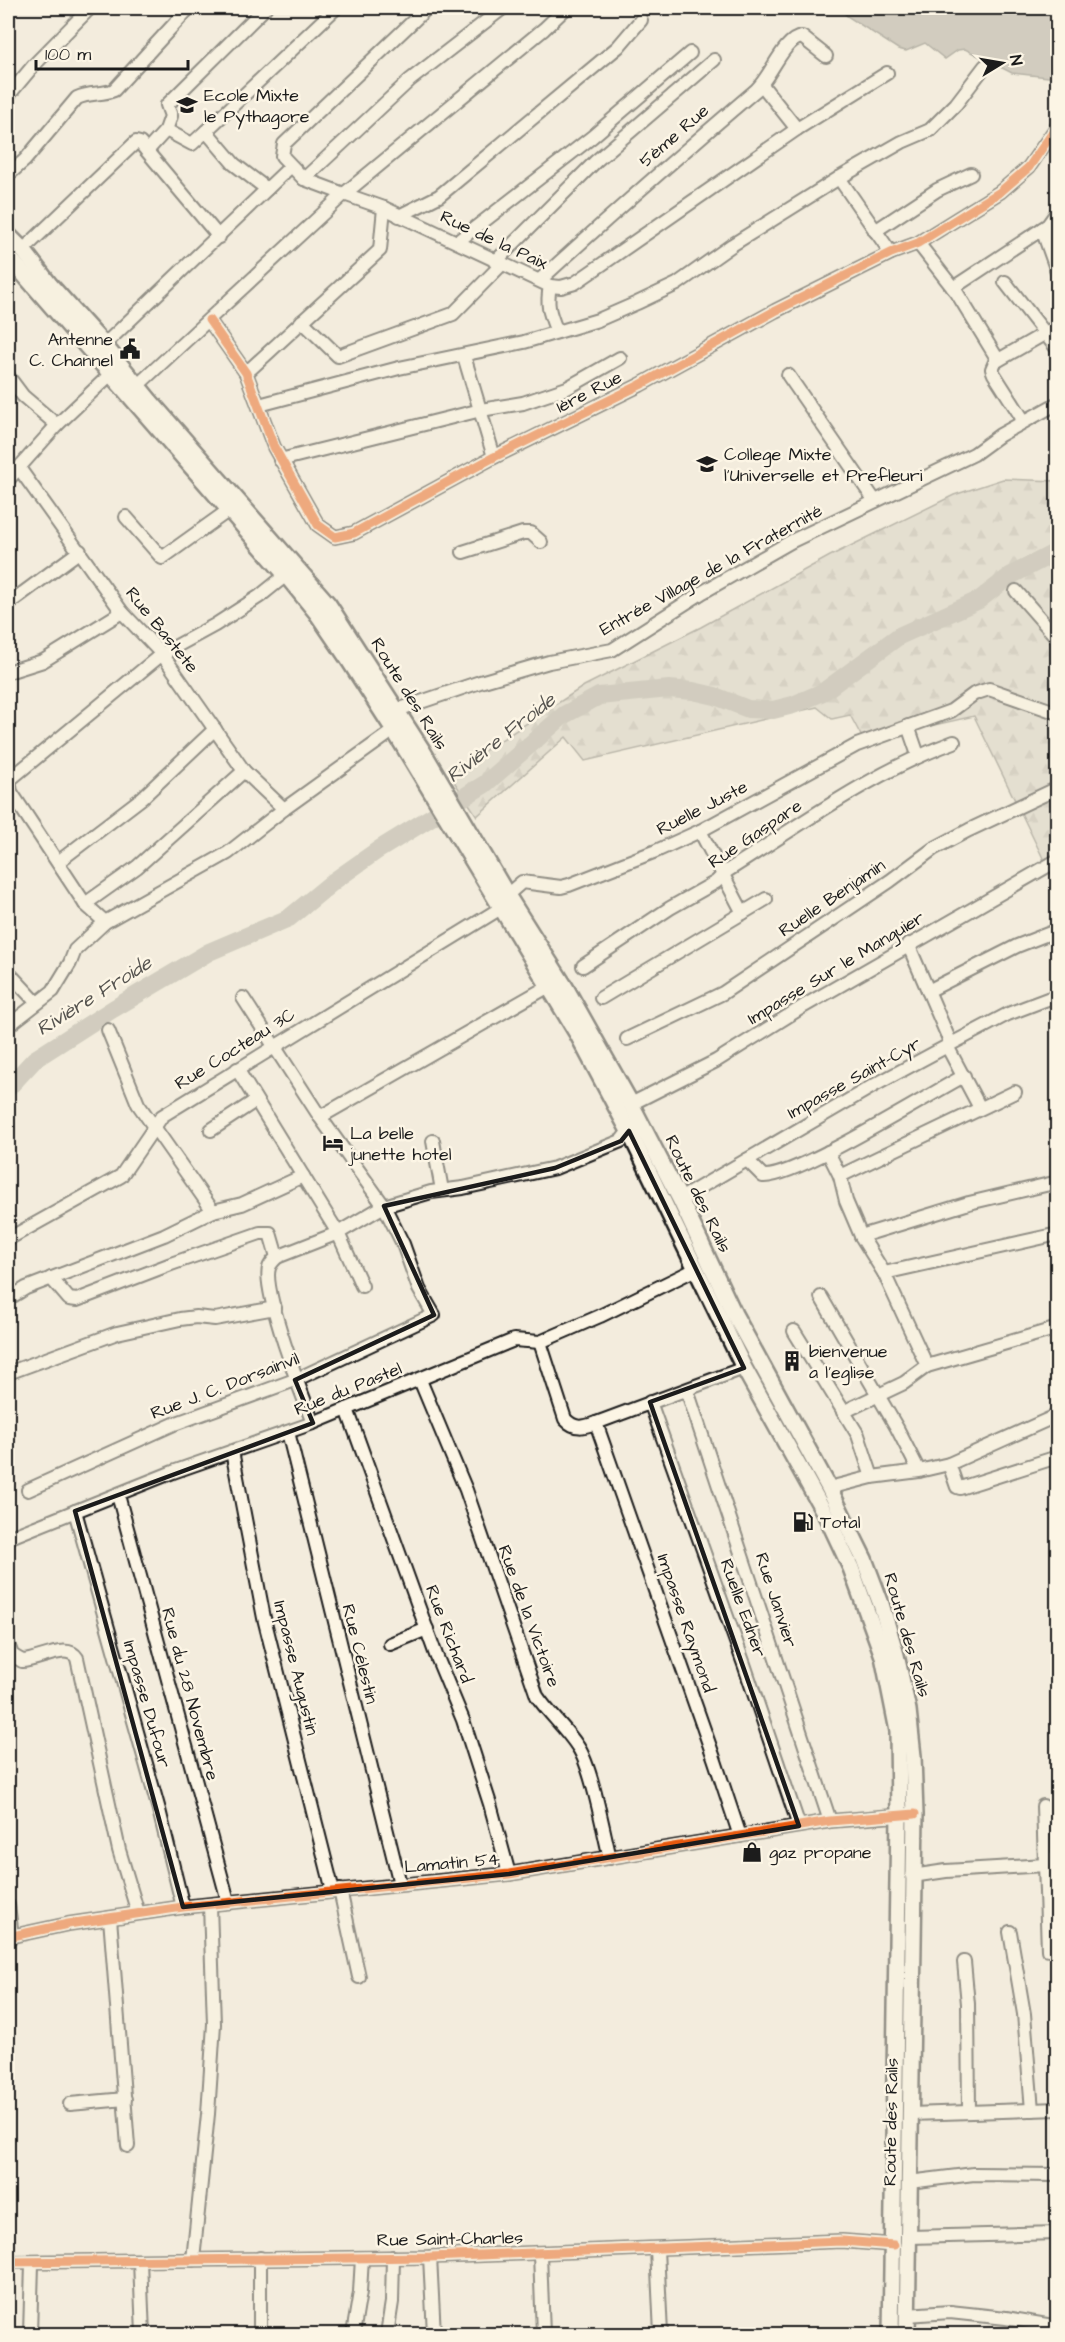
<svg xmlns="http://www.w3.org/2000/svg" width="1065" height="2342" font-family="'Architects Daughter',sans-serif">
	<style>
		.forest { fill: url(#forest-firs); stroke: #78756e; stroke-width: 1.5 }
		.water { fill: #aaa59b; stroke: #716e68; stroke-width: 1.5 }
		.lines { fill: none; stroke-linecap: round; stroke-linejoin: round }
		.river { stroke: #aaa59b; stroke-width: 18 }
		.minor-casing { stroke: #1c1c1c; stroke-width: 16 }
		.major-casing { stroke: #1c1c1c; stroke-width: 20 }
		.minor { stroke: #fcf5e5; stroke-width: 12 }
		.major { stroke: #fcf5e5; stroke-width: 15 }
		.cycleway-casing { stroke: #fcf5e5; stroke-width: 13 }
		.cycleway { stroke: #e8590c; stroke-width: 9 }
		.marked { fill: none; stroke: #1c1c1c; stroke-width: 4.5; stroke-linejoin: round }
		.labels { text-anchor: middle; dominant-baseline: central; stroke-width: 5; stroke-linejoin: round; paint-order: stroke }
		.poi-label { font-size: 18px; fill: #1c1c1c; stroke: #fcf5e5; text-anchor: start }
		.street-label { font-size: 18px; fill: #1c1c1c; stroke: #fcf5e5 }
		.water-label { font-size: 20px; font-style: italic; fill: #55534f; stroke: #fcf5e5 }
	</style>
	<defs>
		<pattern id="forest-firs" width="22" height="20" patternUnits="userSpaceOnUse" patternTransform="scale(1.5)"><rect width="22" height="20" fill="#d3cec1"/><path d="M5 1l3.5 6h-7zM16 11l3.5 6h-7z" fill="#b5b0a5"/></pattern>
	</defs>
	<rect width="100%" height="100%" fill="#f3ecdd"/>
	<filter id="ink" filterUnits="userSpaceOnUse"><feTurbulence type="fractalNoise" baseFrequency=".0167" numOctaves="2"/><feDisplacementMap in="SourceGraphic" scale="12" xChannelSelector="R" yChannelSelector="G"/><feConvolveMatrix kernelMatrix="1 2 1 2 8 2 1 2 1" color-interpolation-filters="sRGB"/></filter>
	<g filter="url(#ink)">
		<!-- forest -->
		<path class="forest" d="M1003,479L1057,481V887L974,716L864,741L850,715L832,719L817,707L585,761L566,737L477,816L449,774L584,686L701,627L830,556L954,495Z"/>
		<!-- water -->
		<path class="water" d="M840,8H1057V78L1012,73L965,49L958,50L945,59L925,43L906,51L898,49L847,16Z"/>
		<g class="lines">
			<!-- river -->
			<path class="river" d="M8,1088L35,1059L113,1009L209,952L289,918L334,881L378,850L485,784L564,715L599,696L669,689L693,691L715,696L748,709L773,710L793,705L823,692L899,636L979,600L1010,576L1058,551"/>
			<!-- minor casing -->
			<g class="minor-casing">
				<g id="minor">
					<path d="M427,8L284,144L282,156L304,179L344,194L544,29L566,8"/>
					<path d="M762,85L797,129"/>
					<path d="M8,96L33,66L90,8"/>
					<path d="M166,130L192,144L206,131L234,164L267,189"/>
					<path d="M206,131L336,8"/>
					<path d="M147,151L166,130L171,116L167,105L265,8"/>
					<path d="M8,175L25,160L77,98C90,92 102,95 114,90L189,8"/>
					<path d="M839,178L891,253"/>
					<path d="M304,179L410,80L503,8"/>
					<path d="M399,216L439,196L618,47L641,20"/>
					<path d="M1042,229L1058,274"/>
					<path d="M875,231L937,190L971,174"/>
					<path d="M457,242L592,137L690,53"/>
					<path d="M918,243L957,293L998,360"/>
					<path d="M23,250L136,142L140,143L219,237"/>
					<path d="M495,262L596,161L714,60"/>
					<path d="M540,280C611,215 683,152 756,90C771,77 783,39 802,37L826,56"/>
					<path d="M1005,282L1058,350"/>
					<path d="M550,286C546,306 550,314 557,332"/>
					<path d="M953,288L1048,225L1058,211"/>
					<path d="M209,320L246,373L274,447L318,525L335,537L354,533L494,457L640,385L775,311L891,253L918,243L1000,192L1029,167L1058,125"/>
					<path d="M302,321L338,356L453,314L502,264"/>
					<path d="M104,345L290,167"/>
					<path d="M464,356L494,457"/>
					<path d="M246,373L380,250L384,208"/>
					<path d="M788,375L875,501"/>
					<path d="M8,376L23,396L57,425"/>
					<path d="M138,385L344,194L384,208L550,286L561,287L575,283L797,129L887,73"/>
					<path d="M259,405L399,368L524,342L598,320L637,303L677,284L732,245L839,178L902,142L930,130L956,104L985,66"/>
					<path d="M1024,421L994,374L992,369L995,362L1058,326"/>
					<path d="M280,460L481,410L523,403L567,388L620,358"/>
					<path d="M19,468L122,612L162,654L244,771L284,809"/>
					<path d="M8,480L57,425L116,369"/>
					<path d="M126,517L162,558L229,510"/>
					<path d="M463,552L523,533H531L541,542"/>
					<path d="M1016,591L1058,639"/>
					<path d="M8,604L80,551"/>
					<path d="M8,672L43,661L122,612"/>
					<path d="M397,710L480,682L549,662L612,650L703,592L792,541L974,454L1000,435L1058,403"/>
					<path d="M908,726L918,755"/>
					<path d="M8,775L11,792L85,904L105,922"/>
					<path d="M8,781L162,654L215,625L260,596L286,575"/>
					<path d="M700,831L743,913"/>
					<path d="M58,862L142,798L215,729"/>
					<path d="M507,895L522,882L561,887L569,885L656,851L700,831L857,745L951,711L974,694L989,689L1058,713"/>
					<path d="M85,904L137,867L244,771"/>
					<path d="M583,966L670,908L716,882L727,871C800,825 872,772 954,742"/>
					<path d="M8,972L37,1003"/>
					<path d="M928,991L1017,946L1058,930"/>
					<path d="M601,998L766,899"/>
					<path d="M8,1026L53,991L70,963L75,950L105,922L228,853L284,809L394,730"/>
					<path d="M108,1030L138,1104L213,1211"/>
					<path d="M627,1039L723,993L890,881L933,849L969,830L1058,788"/>
					<path d="M951,1044L1008,1014L1058,995"/>
					<path d="M947,1046L980,1108"/>
					<path d="M237,1069L338,1233L362,1286"/>
					<path d="M631,1104L716,1061L804,1006L1058,860"/>
					<path d="M320,1117L549,986"/>
					<path d="M211,1130L255,1101"/>
					<path d="M433,1141L442,1190"/>
					<path d="M828,1152L840,1176L846,1201L861,1236L884,1273L927,1366"/>
					<path d="M747,1160L763,1176C794,1179 928,1095 964,1076"/>
					<path d="M840,1176L1015,1092"/>
					<path d="M680,1199L873,1086L951,1044L908,944"/>
					<path d="M861,1236L969,1203L1058,1182"/>
					<path d="M8,1239L121,1176L162,1116L501,908"/>
					<path d="M277,1257L338,1233L384,1206L431,1192L463,1188L555,1168L621,1141L629,1131"/>
					<path d="M884,1273L1058,1234"/>
					<path d="M51,1278L69,1299L77,1300L171,1264L260,1233H270L277,1257C274,1260 270,1264 269,1268C262,1290 303,1398 313,1423"/>
					<path d="M821,1297L897,1428L919,1471"/>
					<path d="M8,1299L26,1288L164,1235L213,1211L242,1204L303,1176"/>
					<path d="M794,1331L858,1435L872,1477"/>
					<path d="M540,1342L565,1419C575,1430 584,1427 596,1423L744,1368"/>
					<path d="M8,1373L117,1333L180,1319L196,1317L215,1319L275,1308"/>
					<path d="M420,1380L466,1490L537,1696C549,1714 566,1728 578,1747C592,1768 603,1830 610,1858"/>
					<path d="M687,1390L830,1821"/>
					<path d="M650,1402L745,1667L799,1826"/>
					<path d="M347,1409L436,1655L463,1720L490,1804L509,1874"/>
					<path d="M843,1412L904,1383L927,1366L1058,1328"/>
					<path d="M596,1423L714,1758L740,1836"/>
					<path d="M288,1432L400,1884"/>
					<path d="M232,1451L264,1618L333,1891"/>
					<path d="M949,1464L957,1487L960,1488L1054,1458"/>
					<path d="M829,1488L872,1477L919,1471L949,1464L1058,1415"/>
					<path d="M28,1490L174,1424L295,1380L434,1315L419,1289L403,1244L384,1206L320,1117L243,998"/>
					<path d="M118,1495L228,1901"/>
					<path d="M75,1511L159,1810L183,1907"/>
					<path d="M8,1538L173,1472L313,1423L514,1340L540,1342L600,1316L696,1269"/>
					<path d="M8,1644L12,1655L22,1661C38,1661 67,1642 77,1658L119,1850L138,1913"/>
					<path d="M390,1644L427,1629"/>
					<path d="M1043,1806L1048,1950"/>
					<path d="M1045,1859H1058"/>
					<path d="M912,1876L946,1871L1045,1865"/>
					<path d="M340,1890L359,1977"/>
					<path d="M8,1905L12,1936"/>
					<path d="M110,1918L128,2146"/>
					<path d="M1010,1932L1024,2014L1032,2110"/>
					<path d="M8,1937L68,1924L183,1907L509,1874L830,1821L906,1815"/>
					<path d="M964,1962L968,2004L969,2111"/>
					<path d="M70,2104L125,2099"/>
					<path d="M911,2114L1058,2109"/>
					<path d="M909,2182L974,2174L1058,2175"/>
					<path d="M910,2237L1058,2233"/>
					<path d="M657,2249L661,2334"/>
					<path d="M540,2254L543,2334"/>
					<path d="M430,2257L434,2334"/>
					<path d="M193,2260L208,2114L214,2024L210,1905"/>
					<path d="M140,2261L143,2334"/>
					<path d="M8,2262L430,2257L842,2241L894,2245"/>
					<path d="M907,2315L950,2312L1006,2318L1053,2326"/>
					<path d="M30,2334L32,2264"/>
					<path d="M260,2334V2258"/>
					<path d="M353,2334L360,2292L362,2258"/>
					<path d="M387,2334L392,2302L393,2257"/>
				</g>
			</g>
			<!-- major casing -->
			<g class="major-casing">
				<g id="major">
					<path d="M8,235L23,250L50,285L104,345L150,401L328,604L422,750L507,895L565,987L631,1104L680,1199L734,1314L829,1488L864,1559L881,1604L896,1655L908,1710L913,1756L915,1814L907,2334"/>
					<path d="M8,256L286,575L317,613L347,657L394,730L577,1033L629,1131L744,1368L828,1519L851,1568L883,1656L898,1731L899,1815L891,2334"/>
				</g>
			</g>
			<!-- minor -->
			<use href="#minor" class="minor"/>
			<!-- major -->
			<use href="#major" class="major"/>
			<!-- cycleway casing -->
			<g class="cycleway-casing">
				<g id="cycleway">
					<path d="M209,320L246,373L274,447L318,525L335,537L354,533L494,457L640,385L775,311L891,253L918,243L1000,192L1029,167L1058,125"/>
					<path d="M8,1937L68,1924L183,1907L509,1874L830,1821L915,1814"/>
					<path d="M8,2262L430,2257L842,2241L894,2245"/>
				</g>
			</g>
			<!-- cycleway -->
			<use href="#cycleway" class="cycleway"/>
		</g>
	</g>
	<!-- marked area -->
	<path d="M0 0H1065V2342H0ZM629,1131L744,1368L650,1402L799,1826L509,1874L183,1907L75,1511L313,1423L295,1380L434,1315L384,1206L555,1168L621,1141Z" fill="#f3ecdd" fill-opacity=".55" fill-rule="evenodd"/>
	<path class="marked" d="M629,1131L744,1368L650,1402L799,1826L509,1874L183,1907L75,1511L313,1423L295,1380L434,1315L384,1206L555,1168L621,1141Z"/>
	<!-- icons -->
	<defs>
		<g id="school-bare" transform="scale(1.62)"><path d="M0-5L7-2L0 1L-7-2ZM-4 1L0 2.5L4 1V4Q0 6-4 4Z" fill="#1c1c1c" stroke="#fcf5e5" stroke-width="2.5" paint-order="stroke"/></g>
		<g id="civic-bare" transform="scale(1.62)"><path d="M-.6-6.5H3V-4.5H.6V-3L4-1V1h2V6H-6V1h2V-1L-.6-3ZM-1.2 2.5V6h2.4V2.5Z" fill="#1c1c1c" stroke="#fcf5e5" stroke-width="2.5" paint-order="stroke"/></g>
		<g id="hotel-bare" transform="scale(1.62)"><path d="M-6-4.5h1.5V1H6V5H4.5V3h-9V5H-6ZM-4 0a1.8 1.8 0 1 1 3.6 0ZM.5 0V-2.5h3Q6-2.5 6 0Z" fill="#1c1c1c" stroke="#fcf5e5" stroke-width="2.5" paint-order="stroke"/></g>
		<g id="building-bare" transform="scale(1.62)"><path d="M-4-6H4V6H1V3H-1V6H-4ZM-2.5-4.3h1.7v1.8h-1.7ZM.8-4.3h1.7v1.8H.8ZM-2.5-1h1.7V.8h-1.7ZM.8-1h1.7V.8H.8Z" fill="#1c1c1c" stroke="#fcf5e5" stroke-width="2.5" paint-order="stroke"/></g>
		<g id="fuel-bare" transform="scale(1.62)"><path d="M-5.5-6h7V0h2V4h1.3V-2.5L3-4.5l.8-.8L6-3V5H2.5V1h-1V6h-7ZM-4.2-4.7v3.2H.2V-4.7Z" fill="#1c1c1c" stroke="#fcf5e5" stroke-width="2.5" paint-order="stroke"/></g>
		<g id="shop-bare" transform="scale(1.62)"><path d="M-5-2.5h2.3a2.7 3.5 0 0 1 5.4 0H5L5.5 6h-11ZM-1.5-2.5h3a1.5 2.3 0 0 0-3 0Z" fill="#1c1c1c" stroke="#fcf5e5" stroke-width="2.5" paint-order="stroke"/></g>
	</defs>
	<g fill-rule="evenodd">
		<use href="#school-bare" x="187" y="105"/>
		<use href="#civic-bare" x="130" y="349"/>
		<use href="#school-bare" x="707" y="464"/>
		<use href="#hotel-bare" x="333" y="1143"/>
		<use href="#building-bare" x="792" y="1361"/>
		<use href="#fuel-bare" x="803" y="1522"/>
		<use href="#shop-bare" x="752" y="1852"/>
	</g>
	<g class="labels">
		<!-- poi labels -->
		<g class="poi-label">
			<text x="204" y="95">Ecole Mixte<tspan x="204" dy="21">le Pythagore</tspan></text>
			<text x="113" y="339" text-anchor="end">Antenne<tspan x="113" dy="21">C. Channel</tspan></text>
			<text x="724" y="454">College Mixte<tspan x="724" dy="21">l'Universelle et Prefleuri</tspan></text>
			<text x="350" y="1133">La belle<tspan x="350" dy="21">junette hotel</tspan></text>
			<text x="809" y="1351">bienvenue<tspan x="809" dy="21">a l'eglise</tspan></text>
			<text x="820" y="1522">Total</text>
			<text x="769" y="1852">gaz propane</text>
		</g>
		<!-- street labels -->
		<g class="street-label">
			<text transform="translate(674 136) rotate(-41)">5ème Rue</text>
			<text transform="translate(494 240) rotate(25)">Rue de la Paix</text>
			<text transform="translate(589 392) rotate(-27)">1ère Rue</text>
			<text transform="translate(711 570) rotate(-29)">Entrée Village de la Fraternité</text>
			<text transform="translate(162 630) rotate(51)">Rue Bastete</text>
			<text transform="translate(409 694) rotate(58)">Route des Rails</text>
			<text transform="translate(702 808) rotate(-27)">Ruelle Juste</text>
			<text transform="translate(755 834) rotate(-34)">Rue Gaspare</text>
			<text transform="translate(832 898) rotate(-34)">Ruelle Benjamin</text>
			<text transform="translate(836 968) rotate(-31)">Impasse Sur le Manguier</text>
			<text transform="translate(235 1049) rotate(-32)">Rue Cocteau 3C</text>
			<text transform="translate(854 1078) rotate(-29)">Impasse Saint-Cyr</text>
			<text transform="translate(698 1194) rotate(64)">Route des Rails</text>
			<text transform="translate(225 1386) rotate(-21)">Rue J. C. Dorsainvil</text>
			<text transform="translate(348 1389) rotate(-22)">Rue du Pastel</text>
			<text transform="translate(776 1600) rotate(72)">Rue Janvier</text>
			<text transform="translate(743 1608) rotate(70)">Ruelle Edner</text>
			<text transform="translate(529 1616) rotate(70)">Rue de la Victoire</text>
			<text transform="translate(686 1623) rotate(71)">Impasse Raymond</text>
			<text transform="translate(449 1634) rotate(69)">Rue Richard</text>
			<text transform="translate(907 1635) rotate(74)">Route des Rails</text>
			<text transform="translate(360 1654) rotate(76)">Rue Célestin</text>
			<text transform="translate(296 1668) rotate(76)">Impasse Augustin</text>
			<text transform="translate(190 1694) rotate(75)">Rue du 28 Novembre</text>
			<text transform="translate(147 1704) rotate(74)">Impasse Dufour</text>
			<text transform="translate(452 1863) rotate(-5)">Lamatin 54</text>
			<text transform="translate(891 2122) rotate(-89)">Route des Rails</text>
			<text transform="translate(450 2239) rotate(-1)">Rue Saint-Charles</text>
		</g>
		<!-- water labels -->
		<g class="water-label">
			<text transform="translate(501 738) rotate(-38)">Rivière Froide</text>
			<text transform="translate(94 996) rotate(-32)">Rivière Froide</text>
		</g>
	</g>
	<!-- margin -->
	<rect width="1065" height="2342" fill="none" stroke="#fcf5e5" stroke-width="30"/>
	<rect x="15" y="15" width="1035" height="2312" fill="none" stroke="#1c1c1c" stroke-width="2" filter="url(#ink)"/>
	<!-- north arrow -->
	<g transform="translate(1002 63) rotate(79)" stroke="#fcf5e5" stroke-width="4.5" paint-order="stroke">
	<path d="M0-4.5L10 22L0 15L-10 22Z" fill="#1c1c1c"/>
	<text y="-9" font-size="16" font-weight="bold" text-anchor="middle" fill="#1c1c1c">N</text>
	</g>
	<!-- scale -->
	<path d="M36 60v9h152v-9" fill="none" stroke="#1c1c1c" stroke-width="3"/>
	<text x="45" y="60" font-size="18" fill="#1c1c1c" stroke="#fcf5e5" stroke-width="4.5" paint-order="stroke">100 m</text>
</svg>
